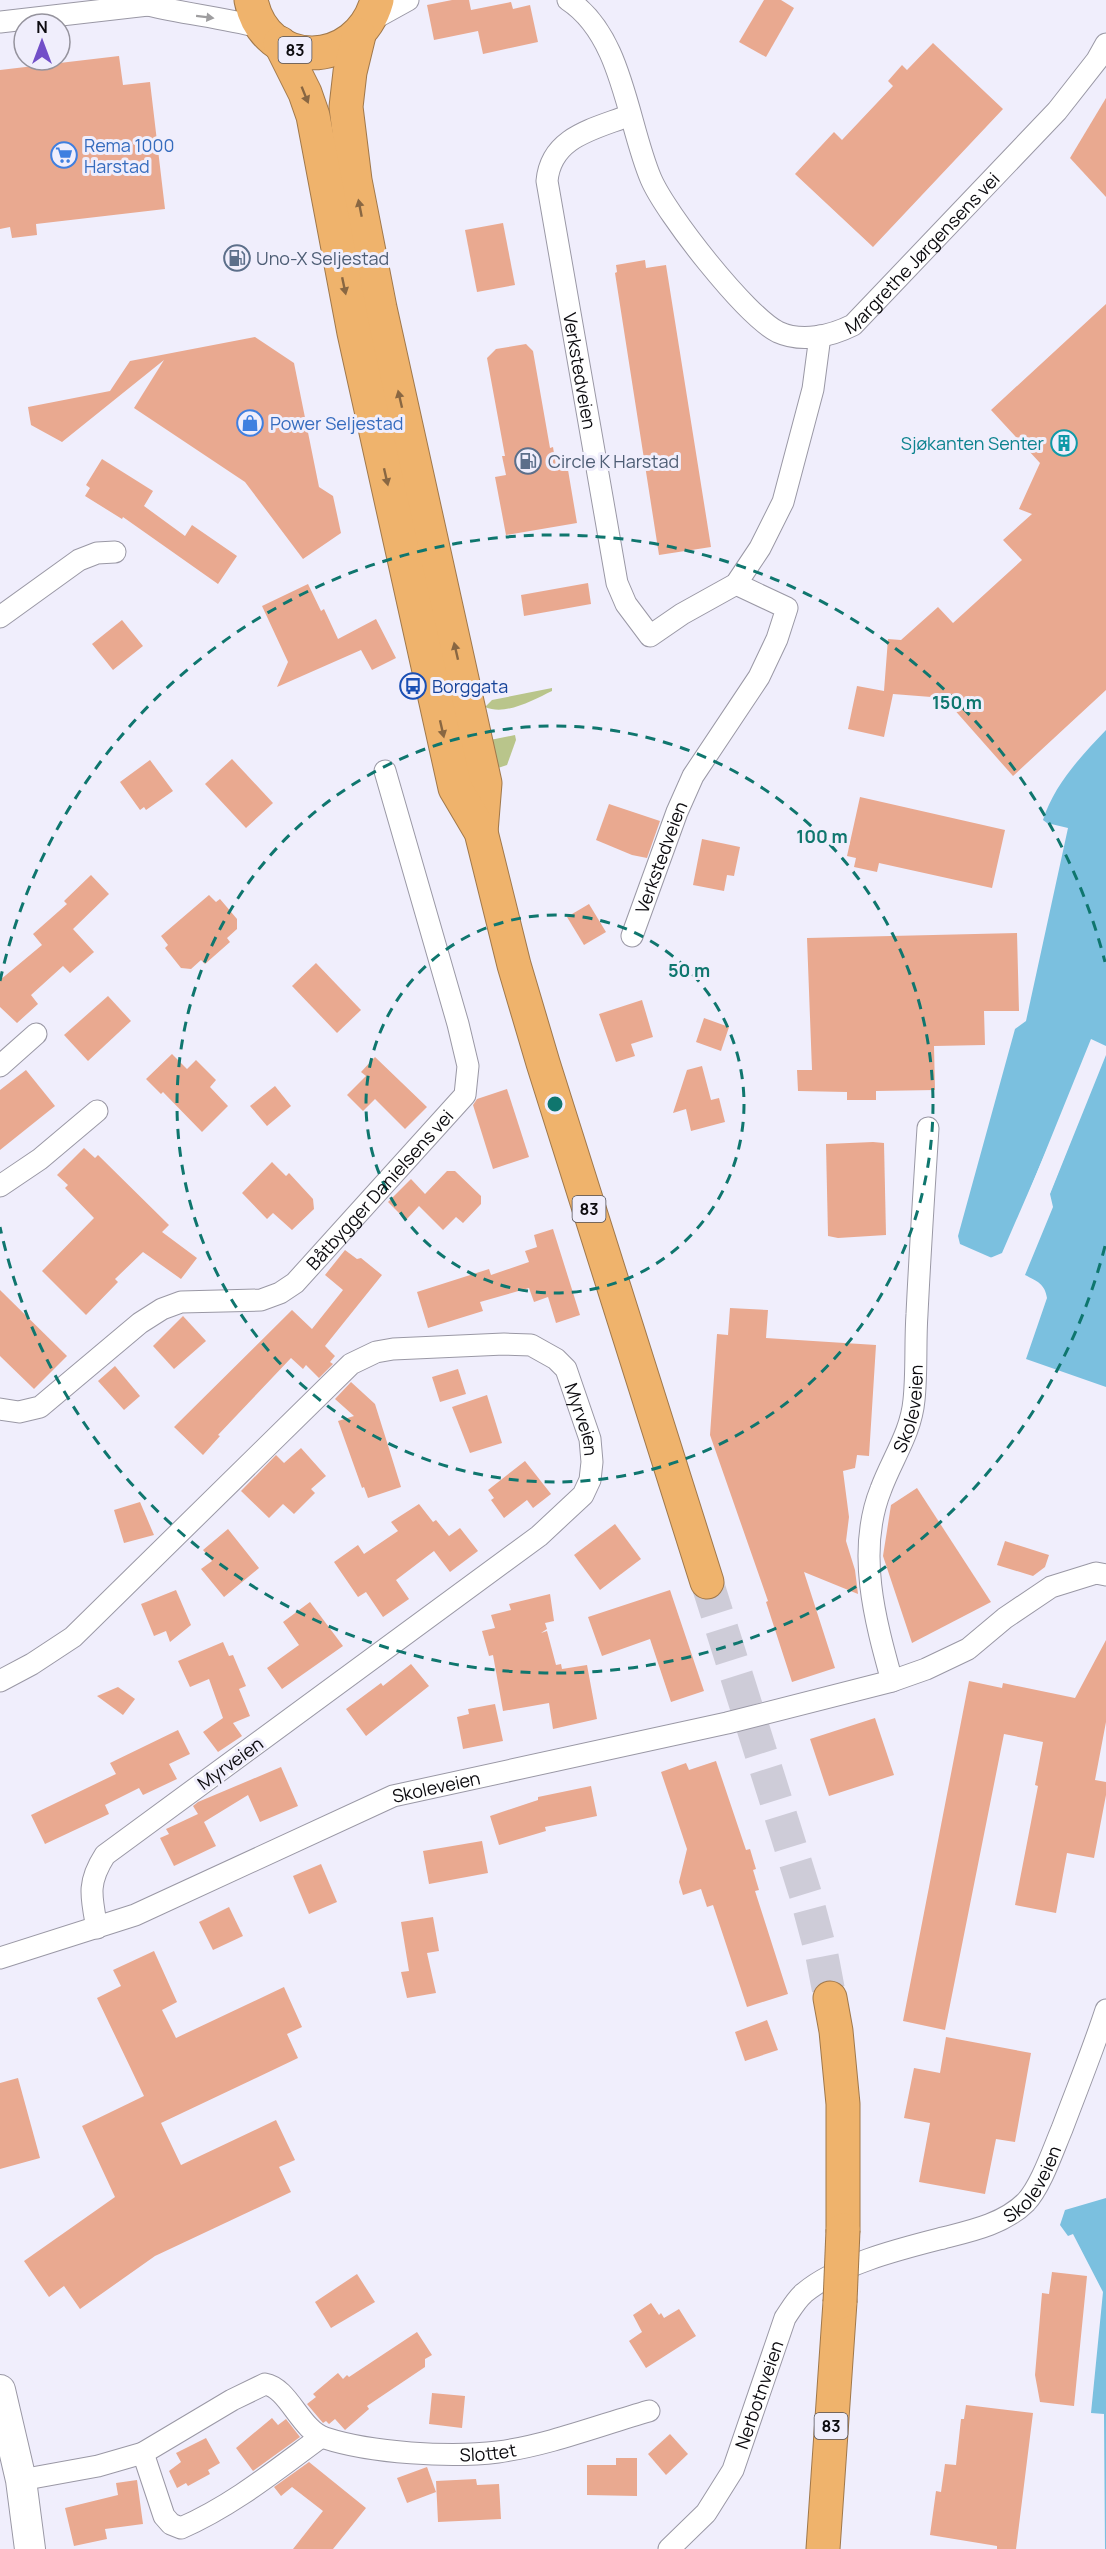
<svg xmlns="http://www.w3.org/2000/svg" width="1106" height="2549" font-family="Manrope,sans-serif">
	<style>
		.green { fill: #b9c58b }
		.water { fill: #7bc0df }
		.pier { fill: #f0eefc }
		.building { fill: #e9a990 }
		.lines { fill: none; stroke-linecap: round; stroke-linejoin: round }
		.highway-tunnel { stroke: #ceccd8; stroke-width: 33; stroke-dasharray: 33 16; stroke-linecap: butt }
		.street-casing { stroke: #9a98a5; stroke-width: 23 }
		.secondary-casing { stroke: #9a98a5; stroke-width: 32 }
		.highway-casing { stroke: #a0784b; stroke-width: 35 }
		.street { stroke: #fff; stroke-width: 21 }
		.secondary { stroke: #fff; stroke-width: 30 }
		.highway { stroke: #efb36c; stroke-width: 33 }
		.highway-bridge-casing { stroke: #a0784b; stroke-width: 35; stroke-linecap: butt }
		.highway-bridge { stroke: #efb36c; stroke-width: 33 }
		.oneway { fill: #9e9d9f }
		.oneway2 { fill: #896742 }
		.ring { fill: none; stroke: #0f766e; stroke-width: 3; stroke-dasharray: 10 8 }
		.labels { text-anchor: middle; dominant-baseline: central; stroke-width: 6; stroke-linejoin: round; paint-order: stroke }
		.shield { fill: #f0eefc; stroke: #504f56; stroke-width: 1.5 }
		.shield-label { font-size: 16px; font-weight: bold; fill: #0c0b0f }
		.shop-label { font-size: 18px; fill: #366cbe; stroke: #f0eefc; text-anchor: start }
		.street-label { font-size: 18px; fill: #0c0b0f; stroke: #f0eefc }
		.service-label { font-size: 18px; fill: #4e5e75; stroke: #f0eefc; text-anchor: start }
		.culture-label { font-size: 18px; fill: #0d838f; stroke: #f0eefc; text-anchor: end }
		.transit-label { font-size: 18px; fill: #164399; stroke: #f0eefc; text-anchor: start }
		.centre { fill: #0f766e; stroke: #f0eefc; stroke-width: 3 }
		.ring-label { font-size: 18px; text-anchor: middle; font-weight: bold; fill: #0f766e; stroke: #f0eefc; stroke-width: 6; stroke-linejoin: round; paint-order: stroke }
	</style>
	<rect width="100%" height="100%" fill="#f0eefc"/>
	<!-- green -->
	<g class="green">
		<path d="M552,688V691C533,700 506,716 485,707L492,700Z"/>
		<path d="M515,735L516,740L507,765L498,768L490,740Z"/>
	</g>
	<!-- water -->
	<g class="water">
		<path d="M1106,730V1046L1091,1039L1004,1254L992,1258L960,1244L958,1236L1015,1029L1026,1021L1068,828L1047,823L1043,820C1054,785 1081,756 1106,730Z"/>
		<path d="M1106,1055V1387L1026,1359L1047,1298C1045,1284 1037,1281 1025,1275L1053,1207L1050,1194Z"/>
		<path d="M1106,2198V2549H1105L1104,2414L1091,2413L1103,2292L1073,2234L1068,2236L1060,2225L1065,2210Z"/>
	</g>
	<!-- pier -->
	<g class="pier">
		<path d="M1093,1043L1007,1255L995,1260L990,1258L1002,1253Z"/>
		<path d="M1106,1052L1050,1193L1049,1201L1047,1193L1103,1053Z"/>
	</g>
	<!-- building -->
	<g class="building">
		<path d="M452,0H469L471,10L511,2L513,9L530,5L538,42L483,54L478,31L434,40L427,5Z"/>
		<path d="M764,0H781L794,8L766,57L739,42Z"/>
		<path d="M933,43L1003,109L873,247L795,174L834,132L842,140L893,86L888,81L902,65L907,70Z"/>
		<path d="M119,56L123,85L150,82L165,209L36,224L37,235L12,238L10,227L0,229V70Z"/>
		<path d="M1106,98V197L1070,158Z"/>
		<path d="M503,223L515,285L477,292L465,230Z"/>
		<path d="M645,260L646,268L666,265L711,547L659,555L615,273L617,272L616,265Z"/>
		<path d="M1106,304V690L1013,776L944,698L893,694L884,737L848,729L857,686L884,691L888,639L901,640L938,607L953,623L1022,560L1003,540L1032,514L1019,509L1040,463L991,410Z"/>
		<path d="M255,337L294,363L319,487L333,496L341,533L303,559L245,482L134,408L164,360L62,442L31,425L28,407L110,391L130,361Z"/>
		<path d="M526,344L533,351L550,448L553,447L556,466L567,464L577,523L506,535L495,477L506,475L502,456H505L487,358L496,349Z"/>
		<path d="M102,459L153,491L144,506L185,536L192,525L237,556L218,584L123,517L122,519L85,496L90,488L86,485Z"/>
		<path d="M588,583L591,604L524,616L521,595Z"/>
		<path d="M308,584L321,611L324,609L338,639L376,619L396,658L372,670L361,650L277,687L288,662L262,606Z"/>
		<path d="M122,620L143,646L113,670L92,644Z"/>
		<path d="M232,759L273,803L246,828L205,784Z"/>
		<path d="M150,760L173,791L146,810L144,807L140,810L120,782Z"/>
		<path d="M860,797L1005,830L992,888L879,863L877,872L854,867L856,858L847,856Z"/>
		<path d="M609,804L660,821L647,858L632,855L596,840Z"/>
		<path d="M702,839L740,847L734,876L727,875L724,891L693,885Z"/>
		<path d="M91,875L109,894L73,929L94,952L70,973L63,966L31,995L38,1004L17,1023L0,1007V980L42,945L33,934L67,904L64,901Z"/>
		<path d="M209,895L216,902L220,899L237,919V929L227,938L230,942L205,964L201,960L191,969L181,968L165,948L168,945L161,936Z"/>
		<path d="M589,904L606,932L584,945L567,917Z"/>
		<path d="M1017,933L1019,1011H984L985,1045L934,1046L935,1090L876,1091V1100H847V1092L798,1091L797,1070H812L807,938Z"/>
		<path d="M316,963L361,1010L337,1033L292,986Z"/>
		<path d="M108,996L131,1021L88,1061L64,1035Z"/>
		<path d="M642,1000L653,1037L631,1044L635,1056L616,1062L599,1014Z"/>
		<path d="M704,1018L729,1027L721,1051L696,1042Z"/>
		<path d="M172,1054L187,1069L196,1060L216,1080L210,1087L228,1106L202,1132L163,1092L161,1094L146,1079Z"/>
		<path d="M375,1057L427,1107L405,1129L375,1099L363,1111L347,1095L366,1076L361,1072Z"/>
		<path d="M702,1066L711,1100L719,1098L725,1122L691,1131L686,1109L673,1113L687,1070Z"/>
		<path d="M26,1070L55,1106L0,1150V1090Z"/>
		<path d="M275,1086L291,1106L267,1126L250,1106Z"/>
		<path d="M507,1089L529,1157L493,1169L473,1105L477,1099Z"/>
		<path d="M873,1142L884,1143L886,1235L838,1238L828,1236L826,1144Z"/>
		<path d="M84,1148L95,1158L98,1155L169,1225L162,1232L197,1258L181,1279L143,1252L115,1279L118,1282L86,1315L42,1271L94,1218L65,1188L68,1185L57,1175Z"/>
		<path d="M272,1162L286,1176L289,1173L313,1199L314,1209L292,1230L273,1213L267,1219L242,1193Z"/>
		<path d="M447,1171H455L481,1196V1204L463,1223L456,1217L443,1230L419,1206L406,1220L388,1202L411,1179L425,1194Z"/>
		<path d="M553,1229L580,1315L556,1323L548,1297L534,1302L529,1288L480,1302L483,1311L428,1328L417,1292L489,1269L491,1275L529,1262L525,1251L537,1247L534,1235Z"/>
		<path d="M345,1250L357,1259L361,1258L382,1275L325,1346L335,1356L330,1362L333,1364L319,1378L306,1365L303,1369L291,1358L218,1435L220,1436L203,1455L174,1427L292,1310L312,1329L343,1290L325,1275Z"/>
		<path d="M0,1290L67,1356L34,1389L0,1356Z"/>
		<path d="M730,1308L768,1310L766,1338L876,1345L869,1456L857,1455L855,1468L843,1471L849,1517L846,1541L855,1570L858,1594L804,1572L835,1668L792,1682L766,1602L768,1601L710,1435L717,1334L728,1335Z"/>
		<path d="M183,1316L206,1341L174,1369L153,1346Z"/>
		<path d="M115,1366L140,1396L124,1410L98,1381Z"/>
		<path d="M458,1369L466,1394L440,1402L432,1377Z"/>
		<path d="M351,1382L375,1404L401,1487L368,1498L364,1487L362,1488L338,1421L354,1416L335,1399Z"/>
		<path d="M487,1395L502,1443L470,1453L452,1407Z"/>
		<path d="M301,1448L326,1476L311,1489L315,1493L294,1514L283,1504L269,1518L241,1491L276,1455L284,1463Z"/>
		<path d="M525,1461L551,1494L533,1508L527,1500L504,1518L491,1500L494,1498L488,1490Z"/>
		<path d="M917,1488L991,1602L912,1643L883,1556L891,1505Z"/>
		<path d="M140,1502L154,1535L124,1543L114,1510Z"/>
		<path d="M419,1504L433,1522L436,1520L449,1536L460,1528L478,1551L450,1572L434,1551L396,1580L409,1599L383,1617L366,1592L358,1597L334,1562L358,1545L364,1554L398,1531L391,1522Z"/>
		<path d="M615,1524L641,1559L600,1590L574,1555Z"/>
		<path d="M228,1529L259,1568L224,1597L201,1569L212,1561L203,1550Z"/>
		<path d="M1005,1541L1049,1555L1045,1567L1033,1576L997,1565Z"/>
		<path d="M176,1590L191,1625L170,1642L166,1631L154,1636L141,1604Z"/>
		<path d="M670,1590L704,1691L671,1702L650,1639L602,1656L588,1617Z"/>
		<path d="M550,1594L554,1621L545,1623L547,1629L541,1633L547,1631L556,1665L561,1664L562,1669L587,1665L597,1719L553,1729L549,1703L503,1711L493,1655L489,1656L482,1631L495,1628L491,1615L511,1610L509,1604Z"/>
		<path d="M310,1602L343,1646L282,1689L267,1668L299,1645L283,1622Z"/>
		<path d="M1106,1640V1722L1095,1780L1106,1782V1795L1094,1858L1067,1853L1056,1913L1015,1905L1038,1786L1035,1785L1043,1742L1004,1734L945,2030L903,2021L969,1681L1002,1688L1003,1683L1075,1698Z"/>
		<path d="M223,1642L229,1656L233,1655L246,1686L239,1689L250,1716L233,1723L242,1736L218,1752L203,1732L223,1718L209,1679L190,1687L178,1661Z"/>
		<path d="M411,1664L429,1686L366,1736L346,1709L381,1683L383,1686Z"/>
		<path d="M118,1687L135,1699L123,1715L97,1696Z"/>
		<path d="M495,1704L503,1741L463,1749L457,1717L469,1714L468,1709Z"/>
		<path d="M875,1718L894,1775L829,1796L810,1739Z"/>
		<path d="M178,1730L190,1754L169,1764L177,1779L143,1795L139,1788L105,1805L109,1814L45,1844L31,1815L116,1774L110,1763Z"/>
		<path d="M716,1761L746,1850L750,1849L756,1869L753,1870L759,1890L755,1891L788,1994L747,2007L713,1905L707,1907L701,1889L683,1895L679,1882L687,1849L661,1772L686,1763L689,1770Z"/>
		<path d="M281,1767L298,1806L260,1822L248,1795L204,1822L216,1846L174,1866L160,1838L169,1834L166,1829L198,1814L193,1806L198,1802Z"/>
		<path d="M591,1786L597,1816L545,1827L546,1831L499,1845L490,1816L538,1800V1797Z"/>
		<path d="M482,1841L488,1873L429,1884L423,1851Z"/>
		<path d="M321,1864L337,1902L309,1914L293,1876Z"/>
		<path d="M229,1907L243,1936L213,1950L199,1922Z"/>
		<path d="M433,1917L439,1951L427,1953L436,1993L407,1998L401,1972L409,1971L401,1922Z"/>
		<path d="M154,1951L177,2002L162,2010L176,2038L284,1987L302,2027L287,2034L298,2058L161,2123L181,2165L276,2120L295,2160L279,2167L291,2192L155,2256L80,2309L64,2286L49,2297L24,2261L115,2197L82,2126L144,2096L97,1998L121,1986L113,1970Z"/>
		<path d="M767,2020L778,2050L745,2061L735,2032Z"/>
		<path d="M946,2037L1031,2053L1015,2142L996,2139L985,2194L919,2182L930,2123L904,2118L914,2068L940,2073Z"/>
		<path d="M18,2078L40,2158L0,2169V2083Z"/>
		<path d="M1052,2272L1087,2276L1074,2406L1040,2402L1035,2375L1042,2293L1049,2294Z"/>
		<path d="M357,2274L375,2302L331,2328L315,2302Z"/>
		<path d="M651,2303L659,2315L661,2313L664,2318L679,2309L696,2336L646,2368L629,2341L642,2332L633,2315Z"/>
		<path d="M417,2332L432,2355L425,2359V2367L367,2406L369,2409L345,2430L335,2419L329,2424L326,2421L323,2423L307,2404L316,2397L313,2394L338,2373L343,2379L347,2375L349,2377Z"/>
		<path d="M432,2393L465,2396L462,2428L429,2424Z"/>
		<path d="M966,2405L1033,2413L1016,2549H997V2546L930,2535L936,2491L941,2492L945,2464L956,2465L961,2419H964Z"/>
		<path d="M272,2418L278,2425L286,2419L300,2437L253,2471L236,2448Z"/>
		<path d="M670,2434L688,2454L666,2475L648,2454Z"/>
		<path d="M206,2438L220,2463L208,2470L210,2474L188,2486L186,2483L177,2488L169,2471L181,2462L176,2453Z"/>
		<path d="M616,2458H637V2496L587,2495V2465H616Z"/>
		<path d="M309,2462L366,2508L333,2549H293L323,2511L292,2487L281,2496L274,2487Z"/>
		<path d="M427,2467L436,2492L407,2503L397,2478Z"/>
		<path d="M476,2479L477,2485L499,2484L501,2519L438,2522L436,2481Z"/>
		<path d="M137,2480L143,2524L105,2529L107,2539L74,2546L65,2508L118,2495L116,2483Z"/>
	</g>
	<g class="lines">
		<!-- highway-tunnel -->
		<path class="highway-tunnel" d="M707,1582L806,1896L822,1956L830,1998"/>
		<!-- street casing -->
		<g class="street-casing">
			<g id="street">
				<path id="s1" d="M568,0C623,36 627,123 651,179C666,214 746,316 778,332C802,343 831,336 853,325L1057,111L1097,60L1106,44"/>
				<path d="M148,5C186,14 225,18 263,28"/>
				<path d="M370,21L408,0"/>
				<path d="M0,22L148,5L162,0"/>
				<path id="s2" d="M630,115C595,129 551,136 547,181L617,583L626,604L650,636L682,614L736,584L760,548L783,502L813,389L820,336"/>
				<path d="M0,617L79,560L97,553L115,552"/>
				<path id="s3" d="M632,936L677,812L693,776L759,677L777,639L787,608L736,584"/>
				<path d="M0,1066L36,1034"/>
				<path d="M0,1186L40,1159L97,1111"/>
				<path id="s4" d="M0,1409L19,1412L40,1407L140,1323L162,1309L181,1302L261,1300L280,1293L295,1283L465,1095L468,1066L458,1024L385,771"/>
				<path id="s5" d="M0,1681L32,1664L73,1637L351,1364L376,1352L393,1349L504,1344L531,1345L556,1359L566,1369L590,1439L592,1462L590,1480L583,1495L539,1536L105,1855C87,1883 91,1896 97,1928"/>
				<path id="s6" d="M892,1681C875,1620 856,1551 881,1489C892,1459 911,1433 914,1400C917,1372 915,1342 917,1314C920,1252 924,1190 928,1128"/>
				<path id="s7" d="M0,1958L135,1915L393,1796L727,1723L892,1681L926,1669L968,1649L1005,1618L1051,1587L1096,1573L1106,1575"/>
				<path d="M143,2453L164,2516L171,2524L181,2528C232,2506 276,2470 321,2437"/>
				<path id="s8" d="M21,2480L98,2466L143,2453L232,2400L265,2384C289,2388 300,2430 325,2438C371,2453 450,2458 498,2452C549,2445 600,2425 649,2411"/>
				<path id="s9" d="M669,2549L706,2513L733,2470L785,2318C791,2309 796,2300 804,2293C839,2264 900,2249 943,2238C971,2231 1004,2224 1026,2202C1041,2186 1053,2150 1062,2129C1077,2089 1093,2050 1106,2010"/>
			</g>
		</g>
		<!-- secondary casing -->
		<g class="secondary-casing">
			<path id="secondary" d="M0,2390L21,2480L30,2549"/>
		</g>
		<!-- highway casing -->
		<g class="highway-casing">
			<g id="highway">
				<path d="M251,0C265,71 358,70 377,0"/>
				<path d="M359,35L350,72L346,107L355,180L380,308L485,783L481,832"/>
				<path d="M280,43L305,93L313,116L354,333L455,788L481,832L514,965L543,1063L707,1582"/>
				<path d="M830,1998L836,2031L843,2104V2230"/>
				<path d="M823,2549L840,2302"/>
			</g>
		</g>
		<!-- street -->
		<use href="#street" class="street"/>
		<!-- secondary -->
		<use href="#secondary" class="secondary"/>
		<!-- highway -->
		<use href="#highway" class="highway"/>
		<!-- highway-bridge casing -->
		<g class="highway-bridge-casing">
			<path id="highway-bridge" d="M840,2302L843,2230"/>
		</g>
		<!-- highway-bridge -->
		<use href="#highway-bridge" class="highway-bridge"/>
	</g>
	<!-- one-way arrows -->
	<defs><path id="oneway-solid" d="M-6-.8H1V-3.2L6.5 0L1 3.2V.8H-6Z" transform="scale(1.5)"/></defs>
	<use class="oneway" href="#oneway-solid" transform="translate(205 17) rotate(7)"/>
	<g class="oneway2">
		<use href="#oneway-solid" transform="translate(305 95) rotate(68)"/>
		<use href="#oneway-solid" transform="translate(360 208) rotate(-101)"/>
		<use href="#oneway-solid" transform="translate(344 286) rotate(78)"/>
		<use href="#oneway-solid" transform="translate(400 399) rotate(-103)"/>
		<use href="#oneway-solid" transform="translate(386 477) rotate(77)"/>
		<use href="#oneway-solid" transform="translate(456 651) rotate(-103)"/>
		<use href="#oneway-solid" transform="translate(442 729) rotate(77)"/>
	</g>
	<!-- distance rings -->
	<g class="ring">
		<circle cx="555" cy="1104" r="189"/>
		<circle cx="555" cy="1104" r="378"/>
		<path d="M1105 1246A568 568 0 0 1 0 1227M0 981A568 568 0 0 1 1105 962"/>
	</g>
	<!-- icons -->
	<defs>
		<g id="supermarket-ring" transform="scale(1.35)"><circle r="9.5" fill="#f0eefc" stroke="#3f7fe0" stroke-width="1.5"/><path d="M-6-5.5h2.5l.6 2H6L4.5 2H-2.5L-4.4-4H-6ZM-1.5 3.2a1.3 1.3 0 1 0 .1 0ZM3 3.2a1.3 1.3 0 1 0 .1 0Z" fill="#3f7fe0"/></g>
		<g id="fuel-ring" transform="scale(1.35)"><circle r="9.5" fill="#f0eefc" stroke="#5c6f8a" stroke-width="1.5"/><path d="M-5.5-6h7V0h2V4h1.3V-2.5L3-4.5l.8-.8L6-3V5H2.5V1h-1V6h-7ZM-4.2-4.7v3.2H.2V-4.7Z" fill="#5c6f8a"/></g>
		<g id="shop-ring" transform="scale(1.35)"><circle r="9.5" fill="#f0eefc" stroke="#3f7fe0" stroke-width="1.5"/><path d="M-5-2.5h2.3a2.7 3.5 0 0 1 5.4 0H5L5.5 6h-11ZM-1.5-2.5h3a1.5 2.3 0 0 0-3 0Z" fill="#3f7fe0"/></g>
		<g id="building-ring" transform="scale(1.35)"><circle r="9.5" fill="#f0eefc" stroke="#0f9aa8" stroke-width="1.5"/><path d="M-4-6H4V6H1V3H-1V6H-4ZM-2.5-4.3h1.7v1.8h-1.7ZM.8-4.3h1.7v1.8H.8ZM-2.5-1h1.7V.8h-1.7ZM.8-1h1.7V.8H.8Z" fill="#0f9aa8"/></g>
		<g id="bus-ring" transform="scale(1.35)"><circle r="9.5" fill="#f0eefc" stroke="#1a4fb4" stroke-width="1.5"/><path d="M-5-6H5V4H4V6H2V4H-2V6H-4V4H-5ZM-3.5-4V0h7V-4ZM-3.5 1.2v1.5H-2V1.2ZM2 1.2v1.5H3.5V1.2Z" fill="#1a4fb4"/></g>
	</defs>
	<g fill-rule="evenodd">
		<use href="#supermarket-ring" x="64" y="155"/>
		<use href="#fuel-ring" x="237" y="258"/>
		<use href="#shop-ring" x="250" y="423"/>
		<use href="#building-ring" x="1064" y="443"/>
		<use href="#fuel-ring" x="528" y="461"/>
		<use href="#bus-ring" x="413" y="686"/>
	</g>
	<g class="labels">
		<!-- shield labels -->
		<g class="shield">
			<rect x="278.5" y="37" width="33" height="26" rx="4.5"/>
			<rect x="572.5" y="1196" width="33" height="26" rx="4.5"/>
			<rect x="814.5" y="2413" width="33" height="26" rx="4.5"/>
		</g>
		<g class="shield-label">
			<text x="295" y="50">83</text>
			<text x="589" y="1209">83</text>
			<text x="831" y="2426">83</text>
		</g>
		<!-- shop labels -->
		<g class="shop-label">
			<text x="84" y="145">Rema 1000<tspan x="84" dy="21">Harstad</tspan></text>
			<text x="270" y="423">Power Seljestad</text>
		</g>
		<!-- street labels -->
		<g class="street-label">
			<text stroke="none"><textPath href="#s1" startOffset="579">Margrethe Jørgensens vei</textPath></text>
			<text stroke="none"><textPath href="#s2" startOffset="306">Verkstedveien</textPath></text>
			<text stroke="none"><textPath href="#s3" startOffset="84">Verkstedveien</textPath></text>
			<text stroke="none"><textPath href="#s4" startOffset="462">Båtbygger Danielsens vei</textPath></text>
			<text stroke="none"><textPath href="#s6" startOffset="282">Skoleveien</textPath></text>
			<text stroke="none"><textPath href="#s5" startOffset="754">Myrveien</textPath></text>
			<text transform="translate(230 1763) rotate(-36)">Myrveien</text>
			<text stroke="none"><textPath href="#s7" startOffset="470">Skoleveien</textPath></text>
			<text stroke="none"><textPath href="#s9" startOffset="555">Skoleveien</textPath></text>
			<text stroke="none"><textPath href="#s9" startOffset="182">Nerbotnveien</textPath></text>
			<text stroke="none"><textPath href="#s8" startOffset="512">Slottet</textPath></text>
		</g>
		<!-- service labels -->
		<g class="service-label">
			<text x="256" y="258">Uno-X Seljestad</text>
			<text x="548" y="461">Circle K Harstad</text>
		</g>
		<!-- culture labels -->
		<g class="culture-label">
			<text x="1044" y="443">Sjøkanten Senter</text>
		</g>
		<!-- transit labels -->
		<g class="transit-label">
			<text x="432" y="686">Borggata</text>
		</g>
	</g>
	<circle cx="555" cy="1104" r="9" class="centre"/>
	<g class="ring-label">
		<text x="957" y="709">150 m</text>
		<text x="822" y="843">100 m</text>
		<text x="689" y="977">50 m</text>
	</g>
	<!-- north arrow -->
	<g transform="translate(42 42)"><circle r="28" fill="#f0eefc" stroke="#95939d" stroke-width="1.5"/>
	<path d="M0-4.5L10 22L0 15L-10 22Z" fill="#724fc8"/>
	<text y="-9" font-size="16" font-weight="bold" text-anchor="middle" fill="#0c0b0f">N</text>
	</g>
</svg>
